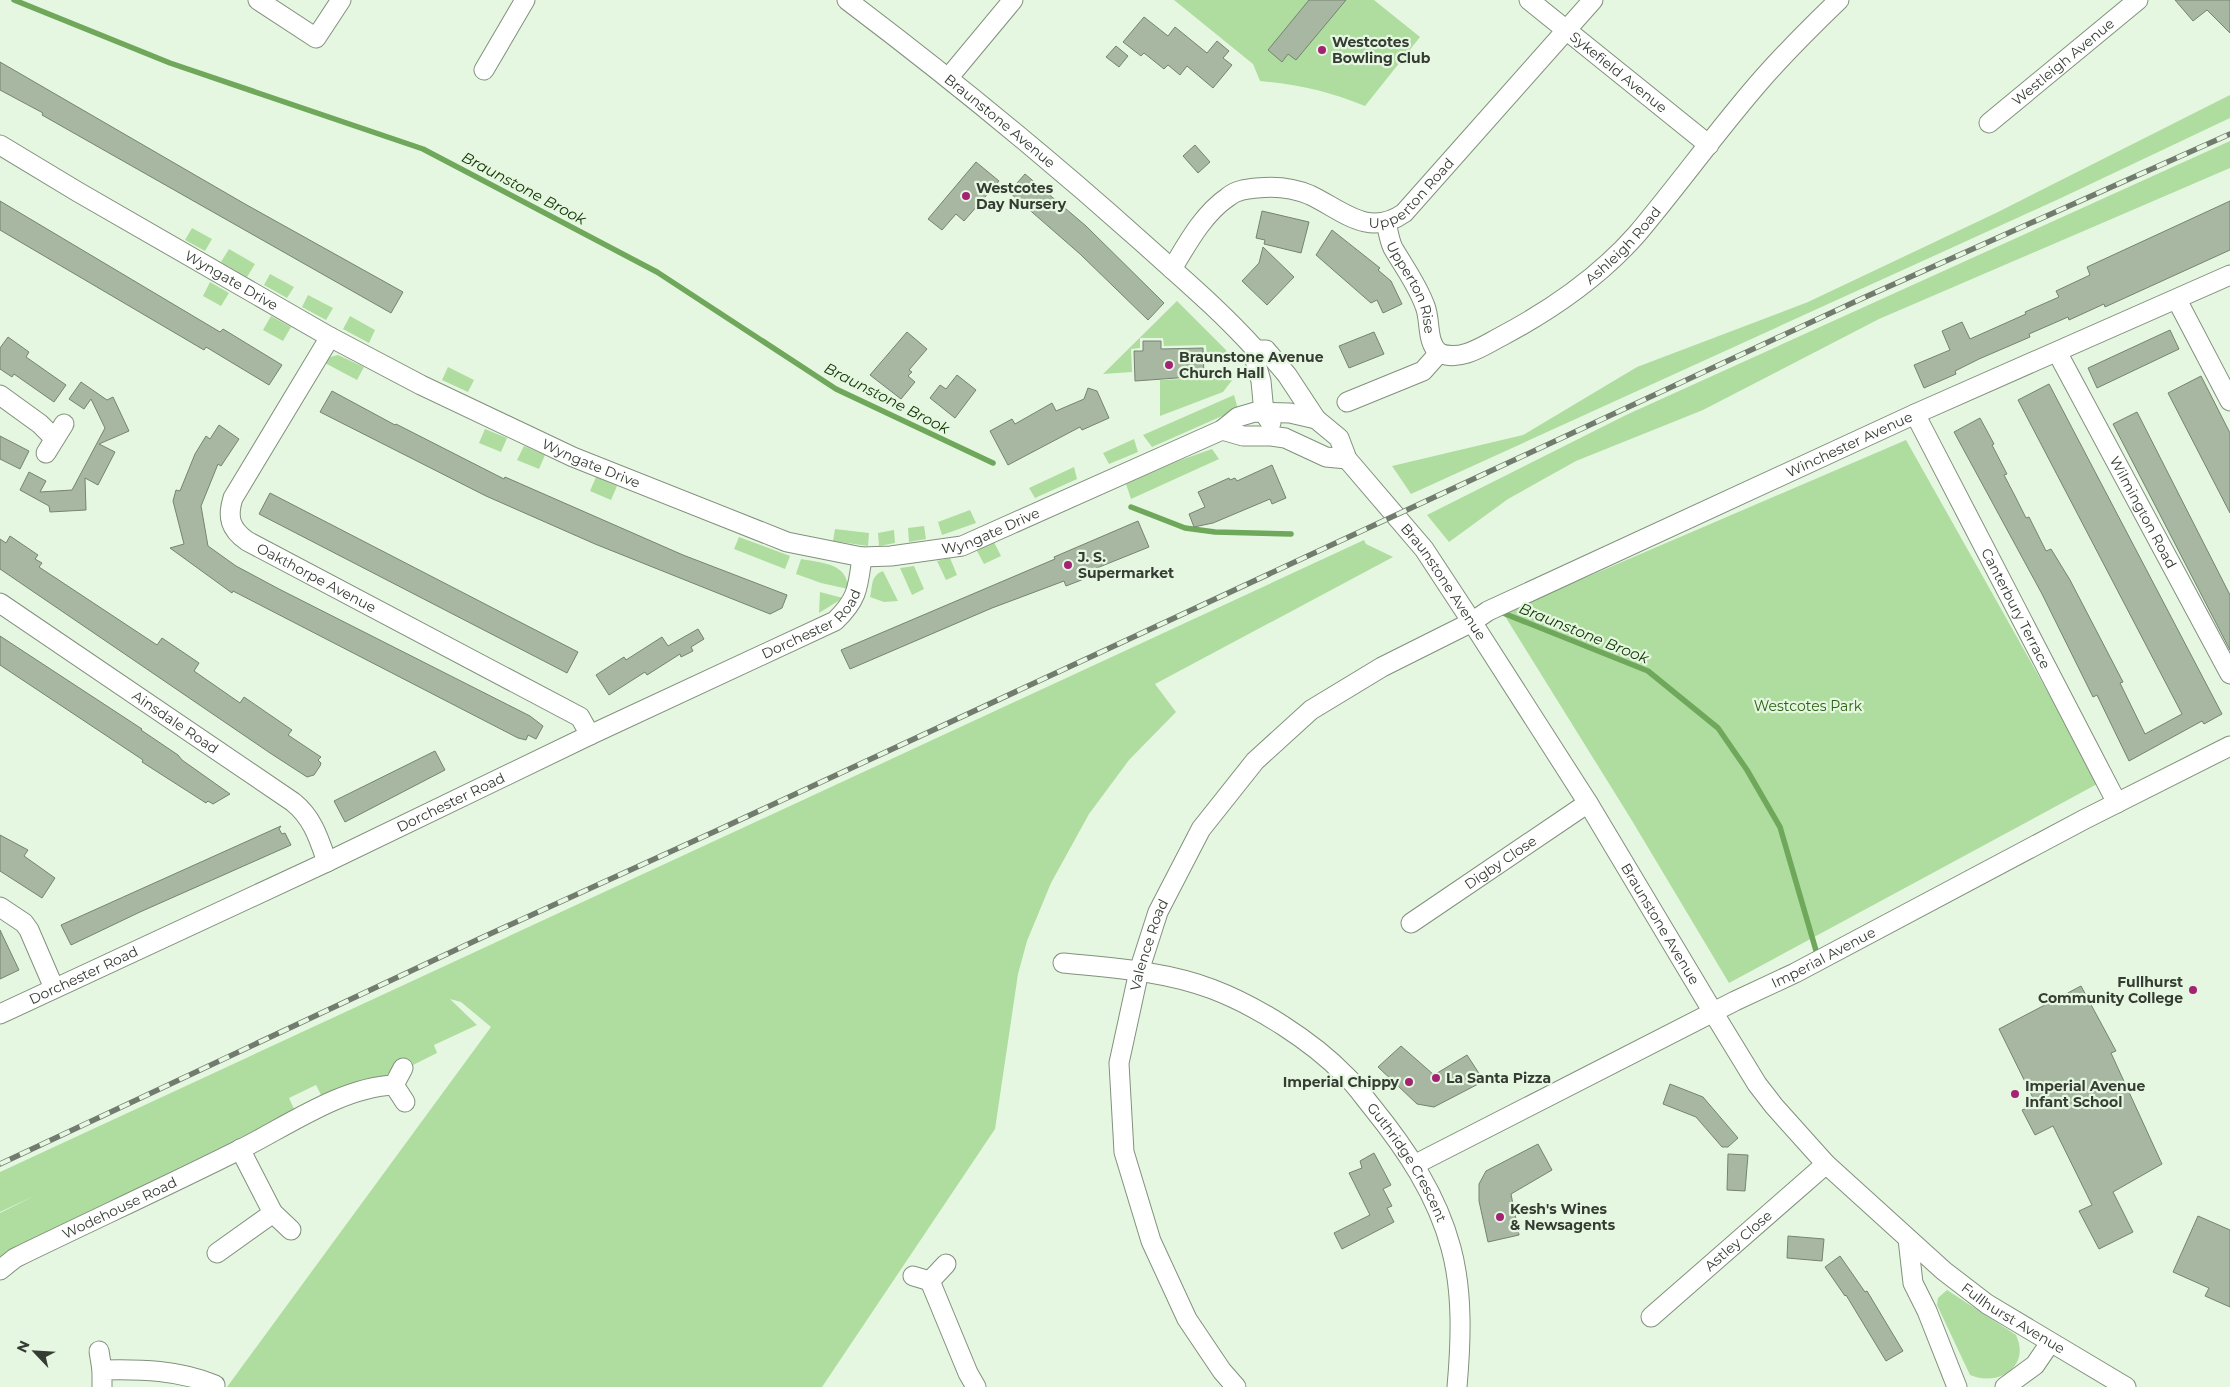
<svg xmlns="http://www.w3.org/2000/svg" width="2230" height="1387" font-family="Montserrat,sans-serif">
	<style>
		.green { fill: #aedd9f }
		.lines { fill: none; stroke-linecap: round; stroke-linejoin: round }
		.stream { stroke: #6fa75b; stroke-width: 5.5 }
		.building { fill: #a7b7a1; stroke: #758470 }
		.minor-casing { stroke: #81917c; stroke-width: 21 }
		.minor { stroke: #fff; stroke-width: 19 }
		.rail-casing { stroke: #717b6e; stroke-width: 5.5 }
		.rail { stroke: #e6f7e1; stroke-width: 4; stroke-dasharray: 11; stroke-linecap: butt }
		.poi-dot { fill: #a32272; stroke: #e6f7e1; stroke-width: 2 }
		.labels { text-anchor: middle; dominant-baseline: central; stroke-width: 4.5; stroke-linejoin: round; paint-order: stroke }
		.poi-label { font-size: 14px; font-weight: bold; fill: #353c33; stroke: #e6f7e1; text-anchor: start }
		.street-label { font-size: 14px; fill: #353c33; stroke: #e6f7e1 }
		.park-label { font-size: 14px; fill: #2c6215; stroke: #e6f7e1 }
		.water-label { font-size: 15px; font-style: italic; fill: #0f3500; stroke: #e6f7e1 }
	</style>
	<rect width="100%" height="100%" fill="#e6f7e1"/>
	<!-- green -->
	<g class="green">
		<path d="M1174,0H1374L1420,37L1365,106C1328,91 1300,85 1260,81L1253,64Z"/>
		<path d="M2230,95V118L2061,198L1411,494L1392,466L1523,435L1637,367L1808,302L1998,212Z"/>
		<path d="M2230,141V168L1879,319L1703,410L1576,461L1508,499L1449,542L1427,515L1626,415Z"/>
		<path d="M192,228L212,239L205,251L185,240Z"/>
		<path d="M229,249L255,264L247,277L221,262Z"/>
		<path d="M270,274L294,287L287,298L264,285Z"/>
		<path d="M210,282L229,293L221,306L203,296Z"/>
		<path d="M308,295L333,308L326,320L302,307Z"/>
		<path d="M1177,301L1226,350L1227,359H1207L1206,345L1164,346L1163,338H1140V348L1131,349L1132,372L1103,374Z"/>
		<path d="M271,316L291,327L283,341L263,330Z"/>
		<path d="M350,316L375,330L369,343L343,329Z"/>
		<path d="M338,355L364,367L357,380L325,363L330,357Z"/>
		<path d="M448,367L474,380L468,392L442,380Z"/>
		<path d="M1206,368H1227L1232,371L1233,379L1223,392L1160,416V380L1206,378Z"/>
		<path d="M1234,395L1238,409L1152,447L1143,435Z"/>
		<path d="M485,429L507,438L501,452L479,443Z"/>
		<path d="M1134,439L1138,452L1109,464L1103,453Z"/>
		<path d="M1906,440L2099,783L1729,983L1631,819L1503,613Z"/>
		<path d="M524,446L545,455L539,469L517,460Z"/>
		<path d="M1212,449L1219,459L1131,499L1126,484L1178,461Z"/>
		<path d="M1074,467L1077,479L1035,498L1029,488Z"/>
		<path d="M596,477L617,486L611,500L590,491Z"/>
		<path d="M970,510L976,523L942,535L938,522Z"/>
		<path d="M924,526L926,539L909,542L908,528Z"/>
		<path d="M835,529L869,533L868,546L833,541Z"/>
		<path d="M894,530L895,543L879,546L878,533Z"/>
		<path d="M739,537L790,556L785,569L734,549Z"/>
		<path d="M1364,540L1366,544L1393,557L1155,684L1176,712L1129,760L1089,814L1051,883L1027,941L1018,974L995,1129L822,1387H227L491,1027L461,1002L450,999L477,1025L434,1045L437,1053L413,1065L407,1059H401L385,1077L360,1082L323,1099L316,1085L289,1098L295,1111L16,1247L0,1258V1213L36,1195L0,1212V1172Z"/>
		<path d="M994,542L1001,556L984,564L976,549Z"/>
		<path d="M950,558L957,575L946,580L937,561Z"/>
		<path d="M801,559C822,563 848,563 848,589L821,583L796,574Z"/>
		<path d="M914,566L924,589L912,595L900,568Z"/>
		<path d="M883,571L898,601L884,602L870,597C873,586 870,576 883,571Z"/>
		<path d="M820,592L843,598L819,613Z"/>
		<path d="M1947,1290L2016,1335C2031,1367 1998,1387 1970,1375L1937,1305L1938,1298Z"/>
	</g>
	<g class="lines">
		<!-- stream -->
		<g class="stream">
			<path d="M14,0L170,63L423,149L657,272L836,389L993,463"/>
			<path d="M1131,507L1185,528L1215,532L1291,534"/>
			<path d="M1503,613L1648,671L1718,728L1747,770L1780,827L1817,954"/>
		</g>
	</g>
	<!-- building -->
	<g class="building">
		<path d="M1309,0H1346L1296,60L1288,54L1282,62L1268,50Z"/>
		<path d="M2175,0H2230V33L2207,10L2193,21Z"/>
		<path d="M1144,17L1168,36L1175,27L1207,53L1217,41L1229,51L1223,58L1232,65L1213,88L1187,66L1180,75L1168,65L1164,69L1144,53L1141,56L1123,42Z"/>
		<path d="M1116,46L1128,56L1119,67L1106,57Z"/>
		<path d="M0,62L245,204L403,292L391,313L42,115L43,113L0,90Z"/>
		<path d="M1195,145L1210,162L1198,173L1183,156Z"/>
		<path d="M976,162L999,181L964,221L956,214L942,230L928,219Z"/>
		<path d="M1025,174L1086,226L1164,303L1148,320L1080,254L1009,192Z"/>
		<path d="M0,201L220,332L223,329L282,365L269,385L206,347L204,350L0,230Z"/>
		<path d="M2230,201V250L2105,307L2104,304L2069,320L2068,317L2029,334L2030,337L1979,359L1955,371L1956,374L1924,388L1914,365L1950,350L1942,331L1962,322L1970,339L2026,314L2025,312L2059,297L2056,291L2090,275L2087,267Z"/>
		<path d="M1262,211L1309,222L1301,253L1264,244L1265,240L1256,238Z"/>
		<path d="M1332,230L1380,268L1378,270L1391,281L1402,304L1383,313L1377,300L1371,303L1316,255Z"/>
		<path d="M1263,247L1294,277L1267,305L1242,281L1259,263Z"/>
		<path d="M2170,330L2179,349L2097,388L2088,368Z"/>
		<path d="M907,332L927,349L909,370L912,372L908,376L915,382L901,399L870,375Z"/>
		<path d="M1374,332L1384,354L1349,368L1339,346Z"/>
		<path d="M8,337L29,352L26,357L66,385L54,402L14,374L12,377L0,369V348Z"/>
		<path d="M1143,341H1161V349L1203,348L1204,376L1135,381L1134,351H1143Z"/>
		<path d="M957,375L976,390L955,418L930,398L940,385L946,389Z"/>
		<path d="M2201,376L2230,433V513L2168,393Z"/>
		<path d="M81,382L107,400L113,397L129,431L99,444L115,452L98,485L85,478L86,510L50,512L49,506L20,490L29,472L46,481L40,492L72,490L105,428L91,399L84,409L69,399Z"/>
		<path d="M2049,384L2222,714L2204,724L2202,721L2129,761L2097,695L2093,697L2042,594L1954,432L1980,418L1994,444L1992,445L2007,474L2004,475L2016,498L2026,518L2029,517L2046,551L2051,549L2070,580L2123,682L2120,683L2145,734L2182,714L2018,400Z"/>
		<path d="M1088,388L1097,391L1109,418L1082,430L1080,427L1008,465L990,431L1012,419L1015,424L1052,403L1056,411L1084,399Z"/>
		<path d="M332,391L395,425L396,424L504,479L505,477L683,555L787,595L782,608L770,614L595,544L486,496L320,412Z"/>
		<path d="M2137,412L2230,595V650L2113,424Z"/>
		<path d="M219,425L239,439L221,466L218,464L201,506L208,546L236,566L279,589L530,716L543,726L536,739L528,735L526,740L518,738L233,591L232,593L170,548L184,544L173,501L176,490L180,491L195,454L206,436L210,439Z"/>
		<path d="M0,436L29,451L20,469L0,459Z"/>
		<path d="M1272,465L1286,498L1272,504L1270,499L1213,523L1194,527L1189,514L1205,507L1198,492L1229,478L1230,480L1235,478L1237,481Z"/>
		<path d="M270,493L578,652L567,673L259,514Z"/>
		<path d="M1138,521L1149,547L1082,574L1084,579L1066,586L1064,581L992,608L850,669L841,650L1055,559L1054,557Z"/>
		<path d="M10,536L38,555L35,559L42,563L39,567L157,645L162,638L199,663L194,671L240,703L244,697L292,730L288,735L321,757L318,760L321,763L320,766L314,775L307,777L270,753L0,569V539L6,543Z"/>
		<path d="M698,629L704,639L691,647L693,651L681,657L680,654L647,675L645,672L609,695L596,675L624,657L626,660L662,637L668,646Z"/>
		<path d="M0,636L142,729L141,730L178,755L182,760L230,794L213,804L208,801L206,803L156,771L142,762L143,760L0,665Z"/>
		<path d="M435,751L445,770L345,822L334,801Z"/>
		<path d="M281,826L279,829L282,834L285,833L291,845L140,912L71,945L61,925Z"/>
		<path d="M0,835L28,850L24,856L55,878L42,898L0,871Z"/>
		<path d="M0,930L19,970L0,979Z"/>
		<path d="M2081,986L2116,1051L2111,1053L2162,1164L2113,1192L2133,1232L2099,1249L2079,1211L2092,1205L2053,1126L2035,1135L2022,1110L2036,1104L1999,1029Z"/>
		<path d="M1401,1046L1434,1075L1467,1055L1484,1081L1434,1107L1417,1104L1378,1067Z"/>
		<path d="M1670,1084L1703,1097L1738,1138L1728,1147H1722L1696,1117L1663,1104Z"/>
		<path d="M1538,1144L1552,1170L1511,1194L1519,1235L1488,1242L1479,1201V1184L1486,1171Z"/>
		<path d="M1374,1153L1391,1185L1383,1189L1392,1206L1387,1208L1394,1222L1342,1249L1334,1233L1370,1215L1349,1173L1362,1168L1360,1161Z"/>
		<path d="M1728,1154L1748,1155L1745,1191L1727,1190Z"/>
		<path d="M2198,1216L2230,1230V1307L2205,1296L2209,1288L2173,1272Z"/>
		<path d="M1788,1236L1824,1239L1822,1261L1787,1258Z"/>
		<path d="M1840,1256L1865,1292L1867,1291L1903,1351L1886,1361L1846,1295L1845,1296L1825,1267Z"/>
	</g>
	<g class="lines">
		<!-- minor casing -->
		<g class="minor-casing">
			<g id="minor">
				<path d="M258,0L316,38L341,0"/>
				<path id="s1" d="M847,0C949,77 1048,158 1143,243C1182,278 1221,311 1256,350"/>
				<path id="s2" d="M1529,0L1709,145"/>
				<path d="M484,70L525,0"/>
				<path d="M949,77L1013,0"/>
				<path id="s3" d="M1989,123L2138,0"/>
				<path id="s4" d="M0,145L78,192L330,337L421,385L573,457L787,542L862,557L891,556L962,546L1222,430L1238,417L1255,412L1290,413L1316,419L1339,438L1347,459L1424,549L1472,622L1588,803L1713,1012L1757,1084L1774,1106L1826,1164L1944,1271L1987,1304L2126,1387"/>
				<path id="s5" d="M1386,222C1388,230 1389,240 1393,248C1404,267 1417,284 1425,306C1431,321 1426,342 1439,353"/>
				<path id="s6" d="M1172,269C1187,244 1203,214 1228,197C1236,190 1247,189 1257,188C1274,186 1294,188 1310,195C1342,210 1368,238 1404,213L1593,0"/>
				<path d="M2177,300L2230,401"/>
				<path id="s7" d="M330,337L233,498C227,517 230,529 247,541L580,717L590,735"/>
				<path d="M1256,350H1266L1287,375L1316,419"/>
				<path d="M1256,350L1255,360L1261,381L1264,413L1271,423"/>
				<path id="s8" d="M2057,352L2230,674"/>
				<path d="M0,395L40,424L54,438"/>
				<path id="s9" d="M1347,402L1423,371L1439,353C1461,362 1483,346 1502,336C1551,310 1600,276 1637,234C1680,183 1719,128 1763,78C1787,51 1813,25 1839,0"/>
				<path id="s10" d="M1915,414L2117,803"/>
				<path d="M1222,430L1243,436H1271L1285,438L1326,457L1347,459"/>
				<path d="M46,453L64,424"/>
				<path id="s11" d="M0,603L293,802C313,818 319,839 327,862"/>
				<path d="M0,907L24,923L29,930L54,988"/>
				<path id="s12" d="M1411,923L1588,803"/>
				<path id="s13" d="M1063,963C1113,968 1165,971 1212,989C1257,1006 1312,1041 1345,1075C1355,1084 1363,1096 1372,1107C1406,1149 1437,1195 1451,1248C1463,1292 1461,1342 1457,1387"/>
				<path id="s14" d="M0,1014L327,862L590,735L835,621C858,599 858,587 862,557"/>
				<path d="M394,1085L405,1102"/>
				<path id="s15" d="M1414,1165L1735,1001L1795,973L2085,819L2230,746"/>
				<path d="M273,1213L291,1230"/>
				<path d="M1908,1239L1913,1283L1927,1311L1957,1387"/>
				<path d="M217,1253L273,1213L240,1149"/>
				<path id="s16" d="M0,1270L15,1258C91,1221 167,1186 241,1149C287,1126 342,1087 394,1085L403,1068"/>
				<path d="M913,1276L930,1281L946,1264"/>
				<path d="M930,1281L968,1373L976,1387"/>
				<path id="s17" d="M1651,1317L1826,1164"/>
				<path d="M99,1351L102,1370"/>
				<path d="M102,1387V1370C141,1369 179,1370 215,1385"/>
				<path id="s18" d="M1236,1387L1222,1371L1187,1319L1151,1241L1124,1152L1119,1063L1139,971L1158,912L1201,829L1255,761L1311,710L1382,667L1472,622L1488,611L1915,414L2230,275"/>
				<path d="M2005,1387L2035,1365L2050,1343"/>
			</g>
		</g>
		<!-- minor -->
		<use href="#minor" class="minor"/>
		<!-- rail casing -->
		<g class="rail-casing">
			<path id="rail" d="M0,1164L481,938L718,830L1863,298L2230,134"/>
		</g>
		<!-- rail -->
		<use href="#rail" class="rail"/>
	</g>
	<!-- markers -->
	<g class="poi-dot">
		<circle cx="1322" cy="50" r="5"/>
		<circle cx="966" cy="196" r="5"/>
		<circle cx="1169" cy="365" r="5"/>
		<circle cx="1068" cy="565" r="5"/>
		<circle cx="2193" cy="990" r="5"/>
		<circle cx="1436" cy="1078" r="5"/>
		<circle cx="1409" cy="1082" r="5"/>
		<circle cx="2015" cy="1094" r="5"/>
		<circle cx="1500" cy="1217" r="5"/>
	</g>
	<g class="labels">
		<!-- poi labels -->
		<g class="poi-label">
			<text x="1332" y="42">Westcotes<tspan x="1332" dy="16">Bowling Club</tspan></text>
			<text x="976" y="188">Westcotes<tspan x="976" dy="16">Day Nursery</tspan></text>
			<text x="1179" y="357">Braunstone Avenue<tspan x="1179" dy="16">Church Hall</tspan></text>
			<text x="1078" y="557">J. S.<tspan x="1078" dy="16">Supermarket</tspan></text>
			<text x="2183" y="982" text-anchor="end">Fullhurst<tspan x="2183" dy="16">Community College</tspan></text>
			<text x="1446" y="1078">La Santa Pizza</text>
			<text x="1399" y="1082" text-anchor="end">Imperial Chippy</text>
			<text x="2025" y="1086">Imperial Avenue<tspan x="2025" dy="16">Infant School</tspan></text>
			<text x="1510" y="1209">Kesh's Wines<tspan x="1510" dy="16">&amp; Newsagents</tspan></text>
		</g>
		<!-- street labels -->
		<g class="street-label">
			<text stroke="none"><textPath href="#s3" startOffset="96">Westleigh Avenue</textPath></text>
			<text stroke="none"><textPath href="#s2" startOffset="115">Sykefield Avenue</textPath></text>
			<text stroke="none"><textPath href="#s1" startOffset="195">Braunstone Avenue</textPath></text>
			<text stroke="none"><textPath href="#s6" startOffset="296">Upperton Road</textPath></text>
			<text stroke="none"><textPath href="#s9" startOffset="326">Ashleigh Road</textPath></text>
			<text stroke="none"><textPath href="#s4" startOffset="268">Wyngate Drive</textPath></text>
			<text stroke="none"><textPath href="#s5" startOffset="71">Upperton Rise</textPath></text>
			<text stroke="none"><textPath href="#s18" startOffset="1365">Winchester Avenue</textPath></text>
			<text stroke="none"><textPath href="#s4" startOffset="672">Wyngate Drive</textPath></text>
			<text stroke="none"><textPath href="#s8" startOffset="182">Wilmington Road</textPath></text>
			<text stroke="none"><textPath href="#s4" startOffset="1092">Wyngate Drive</textPath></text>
			<text stroke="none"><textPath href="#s7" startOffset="316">Oakthorpe Avenue</textPath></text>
			<text stroke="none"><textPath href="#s4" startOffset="1654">Braunstone Avenue</textPath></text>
			<text stroke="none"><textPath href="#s10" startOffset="219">Canterbury Terrace</textPath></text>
			<text stroke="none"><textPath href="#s14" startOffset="902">Dorchester Road</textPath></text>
			<text stroke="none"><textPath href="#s11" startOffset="212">Ainsdale Road</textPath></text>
			<text stroke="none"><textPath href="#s14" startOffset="498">Dorchester Road</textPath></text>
			<text stroke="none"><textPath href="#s12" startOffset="108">Digby Close</textPath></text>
			<text stroke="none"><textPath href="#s4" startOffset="2059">Braunstone Avenue</textPath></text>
			<text stroke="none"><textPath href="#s18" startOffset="474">Valence Road</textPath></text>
			<text stroke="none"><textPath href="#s15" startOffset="459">Imperial Avenue</textPath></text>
			<text stroke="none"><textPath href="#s14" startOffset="92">Dorchester Road</textPath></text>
			<text stroke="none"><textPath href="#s13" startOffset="419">Guthridge Crescent</textPath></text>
			<text stroke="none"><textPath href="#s16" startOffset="135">Wodehouse Road</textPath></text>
			<text stroke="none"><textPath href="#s17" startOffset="116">Astley Close</textPath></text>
			<text stroke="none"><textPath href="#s4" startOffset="2595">Fullhurst Avenue</textPath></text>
		</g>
		<!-- park labels -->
		<g class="park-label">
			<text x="1808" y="706">Westcotes Park</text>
		</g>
		<!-- water labels -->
		<g class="water-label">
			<text transform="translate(524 188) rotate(28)">Braunstone Brook</text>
			<text transform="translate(887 398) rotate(27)">Braunstone Brook</text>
			<text transform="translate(1584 633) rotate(22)">Braunstone Brook</text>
		</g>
	</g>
	<!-- north arrow -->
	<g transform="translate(35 1352) rotate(295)" stroke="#e6f7e1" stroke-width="4" paint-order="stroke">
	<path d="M0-4L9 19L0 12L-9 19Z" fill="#353c33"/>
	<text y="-8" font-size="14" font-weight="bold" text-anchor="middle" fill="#353c33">N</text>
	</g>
</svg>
